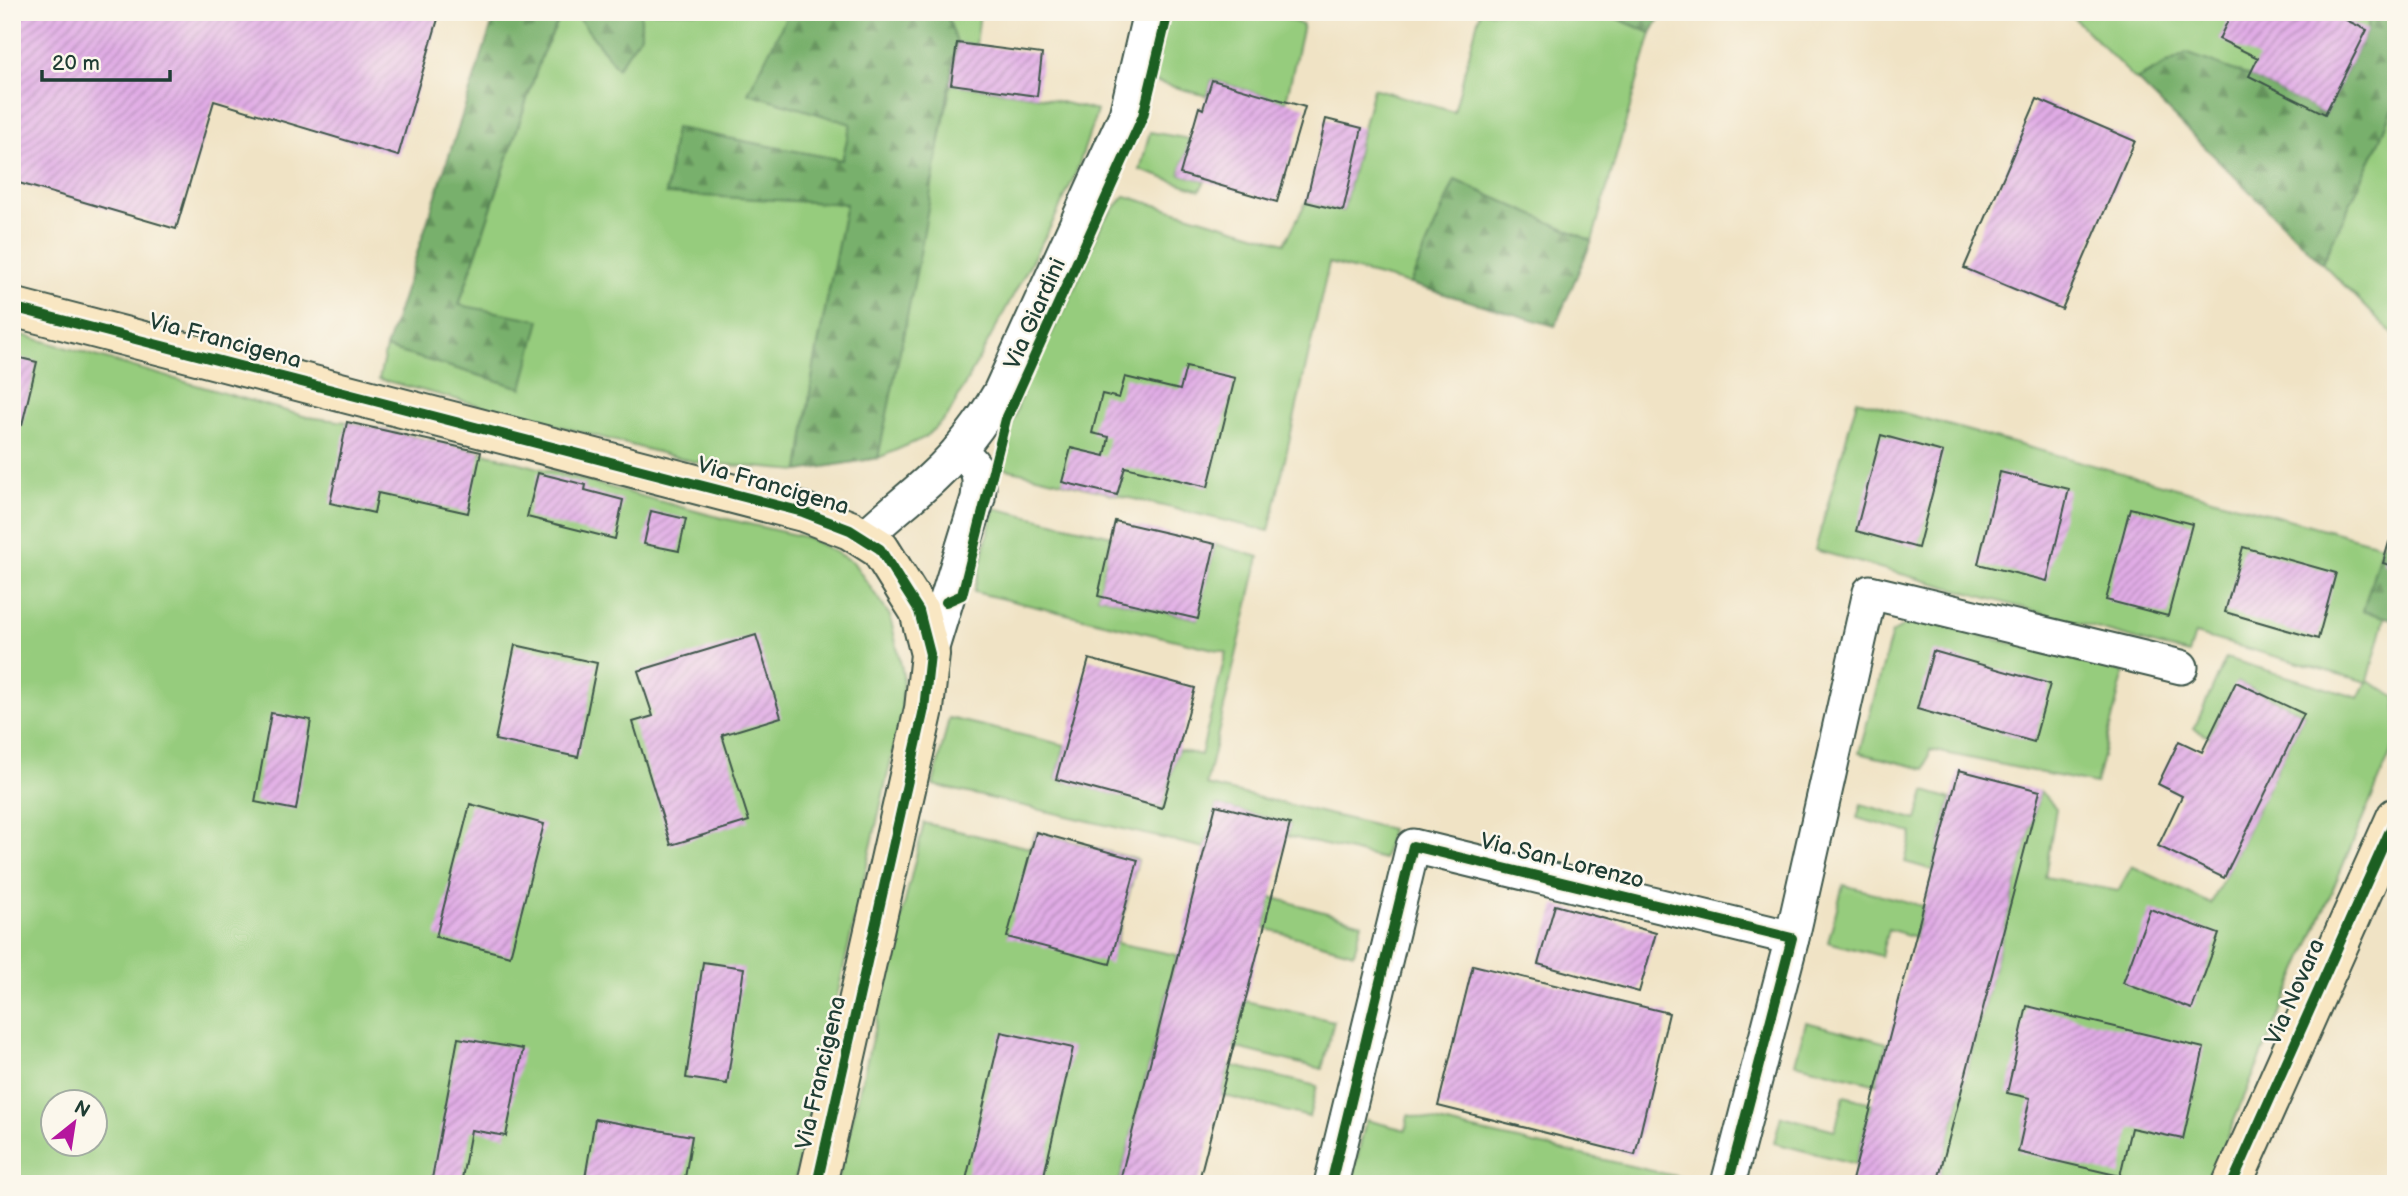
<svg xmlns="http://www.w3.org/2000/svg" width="2408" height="1196" font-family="'Balsamiq Sans',sans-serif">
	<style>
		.green { fill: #96cc7d; stroke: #5a8458; stroke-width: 2; fill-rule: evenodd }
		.forest { fill: url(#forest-firs); stroke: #4c7650; stroke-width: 2 }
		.building { fill: url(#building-hatch) }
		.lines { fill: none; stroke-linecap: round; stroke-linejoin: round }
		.street-casing { stroke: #3e564a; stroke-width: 37 }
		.secondary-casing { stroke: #3e564a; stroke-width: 42 }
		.street { stroke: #fff; stroke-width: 33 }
		.secondary { stroke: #f9e7c3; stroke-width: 38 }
		.cycleway-casing { stroke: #fbf7ec; stroke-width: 15 }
		.cycleway { stroke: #1b5e20; stroke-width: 10 }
		.labels { text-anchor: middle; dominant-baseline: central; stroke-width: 5; stroke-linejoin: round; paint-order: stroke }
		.street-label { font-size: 23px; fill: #1f3d34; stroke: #fbf7ec }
	</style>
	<defs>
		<pattern id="forest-firs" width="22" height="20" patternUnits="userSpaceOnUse" patternTransform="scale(1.75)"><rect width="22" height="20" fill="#78b06c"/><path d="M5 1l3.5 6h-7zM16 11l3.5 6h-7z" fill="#62905a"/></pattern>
		<pattern id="building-hatch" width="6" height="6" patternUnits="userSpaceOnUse" patternTransform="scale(1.75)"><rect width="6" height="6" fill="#e1ace6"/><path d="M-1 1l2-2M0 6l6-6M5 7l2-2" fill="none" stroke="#b68dbb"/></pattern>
	</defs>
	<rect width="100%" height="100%" fill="#fbf7ec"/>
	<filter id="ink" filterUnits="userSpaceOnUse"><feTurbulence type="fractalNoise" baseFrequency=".0143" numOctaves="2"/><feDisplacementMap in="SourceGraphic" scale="14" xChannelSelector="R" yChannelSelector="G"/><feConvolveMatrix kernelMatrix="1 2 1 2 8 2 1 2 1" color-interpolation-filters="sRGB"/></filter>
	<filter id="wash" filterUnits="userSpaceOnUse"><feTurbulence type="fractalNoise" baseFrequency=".00686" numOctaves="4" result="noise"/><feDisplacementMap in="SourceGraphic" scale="28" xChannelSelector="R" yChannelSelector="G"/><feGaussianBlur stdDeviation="1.57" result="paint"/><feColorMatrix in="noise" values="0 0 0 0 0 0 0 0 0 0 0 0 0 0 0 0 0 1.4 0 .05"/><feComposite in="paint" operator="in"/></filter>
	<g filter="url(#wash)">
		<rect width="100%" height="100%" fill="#f0e3c5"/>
		<!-- green -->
		<g class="green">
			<path d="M563,12H574L617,68L641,35V12H789L851,124L842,160L676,128L666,193L846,204L814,366L799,471L695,462L379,379L386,348L522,388L459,306L542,54Z"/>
			<path d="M946,12H980L976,45L957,43Z"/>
			<path d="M1168,12H1270L1303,25L1286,102L1212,80L1207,96L1153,81Z"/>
			<path d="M1480,12H1602L1651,33L1592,241L1455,180L1410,284L1329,263L1269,531L998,467L1027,378L1068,303L1103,221L1125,196L1285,243L1306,202L1343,211L1373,88L1454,112Z"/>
			<path d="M2068,12H2370L2367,30L2325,114L2249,76L2186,53L2136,80Z"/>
			<path d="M951,84L1037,96L1097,111L1076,173L1054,220L948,416L924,438L878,458Z"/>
			<path d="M2396,102V337L2322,263L2379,143Z"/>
			<path d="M1150,132L1190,139L1180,174L1205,181L1200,190L1140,170Z"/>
			<path d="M12,332L307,417L347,422L481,452L710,515L809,538L853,562L890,616L903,674L902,712L794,1184H12ZM52,1102H94V1144H52Z"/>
			<path d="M1857,400L2382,545L2363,611L2385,617L2368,681L2396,697V741L2207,1184H1937L2040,791L2056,808L2045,877L2118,891L2132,866L2211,904L2304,714L2237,682L2209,737L2194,729L2226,658L2359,698L2367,682L2195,634L2189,654L1815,550Z"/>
			<path d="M994,508L1112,536L1098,596L1197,619L1215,544L1259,557L1206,785L1391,829L1384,859L1287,836L1290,824L1216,805L1205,848L933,785L949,718L1065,745L1056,779L1162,807L1178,750L1201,755L1226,652L974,592Z"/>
			<path d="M1916,619L2124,672L2096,784L1930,750L1925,769L1859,753L1892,633Z"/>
			<path d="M1925,791L1951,799L1933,870L1905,862L1912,833L1857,818L1861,804L1917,820Z"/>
			<path d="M924,823L1030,848L1036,832L1138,860L1116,943L1177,955L1119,1184H837Z"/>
			<path d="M1843,885L1923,906L1915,937L1888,929L1881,956L1828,942Z"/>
			<path d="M1271,897L1362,923L1354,953L1264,928Z"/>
			<path d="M1245,1001L1334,1021L1322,1069L1233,1047Z"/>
			<path d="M1806,1022L1887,1043L1877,1084L1795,1063Z"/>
			<path d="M1229,1065L1317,1086L1309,1117L1221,1095Z"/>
			<path d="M1844,1096L1872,1103L1856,1164L1774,1143L1781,1116L1835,1130Z"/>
			<path d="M1408,1115L1679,1177L1677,1184H1351L1366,1120L1406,1130Z"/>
		</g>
		<!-- forest -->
		<g class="forest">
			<path d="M496,12H563L542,54L459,305L540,320L522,388L386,348Z"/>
			<path d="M574,12H641V35L617,68Z"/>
			<path d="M789,12H946L957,43L919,259L878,458L799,471L814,366L846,204L666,194L675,128L842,160L851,124L748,93Z"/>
			<path d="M1602,12H1663L1651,33Z"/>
			<path d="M2370,12H2396V102L2379,143L2322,263L2137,80L2186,53L2249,76L2325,114L2367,30Z"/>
			<path d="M1455,180L1592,241L1555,326L1410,284Z"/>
			<path d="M2396,519V620L2363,611L2382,545Z"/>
		</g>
		<g id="blocks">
			<!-- building -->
			<g class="building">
				<path d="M12,12H440L398,156L214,101L176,229L12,181Z"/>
				<path d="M2232,12H2345L2342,18L2367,30L2325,114L2249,76L2258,58L2219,39Z"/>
				<path d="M957,43L1042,54L1037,96L951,84Z"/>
				<path d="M1212,80L1305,107L1277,202L1180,174L1199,107L1203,109Z"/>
				<path d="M2037,99L2135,141L2062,309L1964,268Z"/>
				<path d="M1326,119L1362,128L1343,211L1306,202Z"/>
				<path d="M12,356L37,362L22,425L12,422Z"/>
				<path d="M1186,367L1235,378L1208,487L1125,467L1117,495L1062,482L1071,448L1105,456L1109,437L1092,433L1102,394L1119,398L1125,377L1180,390Z"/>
				<path d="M347,422L481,452L468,513L378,493L374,513L330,503Z"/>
				<path d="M1881,435L1943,452L1918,548L1856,531Z"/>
				<path d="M2000,472L2069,489L2047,581L1978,564Z"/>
				<path d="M538,473L586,485L585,490L623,500L615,539L527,517Z"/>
				<path d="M2130,508L2192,524L2168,616L2106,600Z"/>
				<path d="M651,511L686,519L679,551L644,544Z"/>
				<path d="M1115,521L1215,544L1198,619L1098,596Z"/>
				<path d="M2389,542L2396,544V567L2383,563Z"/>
				<path d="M2243,547L2336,573L2318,639L2225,612Z"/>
				<path d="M756,635L781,717L722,735L749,821L671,845L633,722L653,716L638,671Z"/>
				<path d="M515,645L597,663L578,757L495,740Z"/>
				<path d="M1933,651L2050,684L2034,742L1917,709Z"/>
				<path d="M1089,659L1195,688L1162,808L1056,779Z"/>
				<path d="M2236,682L2304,714L2224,878L2158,846L2182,796L2158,784L2179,741L2202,752Z"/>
				<path d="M271,713L311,720L296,810L255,802Z"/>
				<path d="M1959,770L2040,791L1937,1184H1851Z"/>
				<path d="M470,804L544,824L510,956L436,937Z"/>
				<path d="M1216,805L1290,824L1264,928L1198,1184H1119Z"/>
				<path d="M1036,832L1138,860L1110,964L1007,937Z"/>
				<path d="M1555,905L1656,933L1639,992L1538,964Z"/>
				<path d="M2150,909L2219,934L2192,1009L2123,983Z"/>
				<path d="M703,962L744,968L727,1084L686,1078Z"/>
				<path d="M1473,965L1669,1013L1635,1155L1438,1106Z"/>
				<path d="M2027,1006L2204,1048L2183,1139L2131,1128L2120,1176L2018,1152L2030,1098L2007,1093Z"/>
				<path d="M1001,1032L1073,1048L1042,1184H965Z"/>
				<path d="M458,1038L523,1049L506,1136L471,1130L461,1184H431Z"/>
				<path d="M595,1119L692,1136L684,1184H584Z"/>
				<path d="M1410,1177L1432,1183V1184H1409Z"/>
			</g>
		</g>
	</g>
	<g filter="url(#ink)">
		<use href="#blocks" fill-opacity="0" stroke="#3e564a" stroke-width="2"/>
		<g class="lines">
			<!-- street casing -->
			<g class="street-casing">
				<g id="street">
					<path d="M864,538C886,516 911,498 933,477C960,452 982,423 1000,392L1126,115L1150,12"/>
					<path d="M930,654L978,498C981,473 979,467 959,450"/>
					<path d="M1792,938L1870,592L2181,667"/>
					<path d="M1331,1184L1413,846L1792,938L1728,1184"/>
				</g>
			</g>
			<!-- secondary casing -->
			<g class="secondary-casing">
				<g id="secondary">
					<path d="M12,307L803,512L850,530L880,549L905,589L919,611L930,654L924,709L817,1184"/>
					<path d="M2232,1184L2396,817"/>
				</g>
			</g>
			<!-- street -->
			<use href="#street" class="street"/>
			<!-- secondary -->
			<use href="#secondary" class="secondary"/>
			<!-- cycleway casing -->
			<g class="cycleway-casing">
				<g id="cycleway">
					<path d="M12,307L803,512L850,530L880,549L905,589L919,611L930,654L924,709L817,1184"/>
					<path d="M946,602L962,595L1006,419L1143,116L1168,12"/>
					<path d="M1331,1184L1413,846L1792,938L1728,1184"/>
					<path d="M2232,1184L2396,817"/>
				</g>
			</g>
			<!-- cycleway -->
			<use href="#cycleway" class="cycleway"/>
		</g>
	</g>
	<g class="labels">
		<!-- street labels -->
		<g class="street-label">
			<text transform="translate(1035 314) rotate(-66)">Via Giardini</text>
			<text transform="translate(225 341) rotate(15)">Via Francigena</text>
			<text transform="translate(773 486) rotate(16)">Via Francigena</text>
			<text transform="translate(1562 861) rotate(14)">Via San Lorenzo</text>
			<text transform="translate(2295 992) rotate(-66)">Via Novara</text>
			<text transform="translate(821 1073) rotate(-77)">Via Francigena</text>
		</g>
	</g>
	<!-- margin -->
	<rect width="2408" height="1196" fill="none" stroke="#fbf7ec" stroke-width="42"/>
	<!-- north arrow -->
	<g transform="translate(74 1123) rotate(30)"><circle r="33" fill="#fbf7ec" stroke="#a3ada2" stroke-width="2"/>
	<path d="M0-5L12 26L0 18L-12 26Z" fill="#b5179e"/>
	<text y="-10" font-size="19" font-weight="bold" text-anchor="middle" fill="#1f3d34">N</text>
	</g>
	<!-- scale -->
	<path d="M42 70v10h128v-10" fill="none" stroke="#1f3d34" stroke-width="3.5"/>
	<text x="52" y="70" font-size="21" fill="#1f3d34" stroke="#fbf7ec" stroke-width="5" paint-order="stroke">20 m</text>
</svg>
